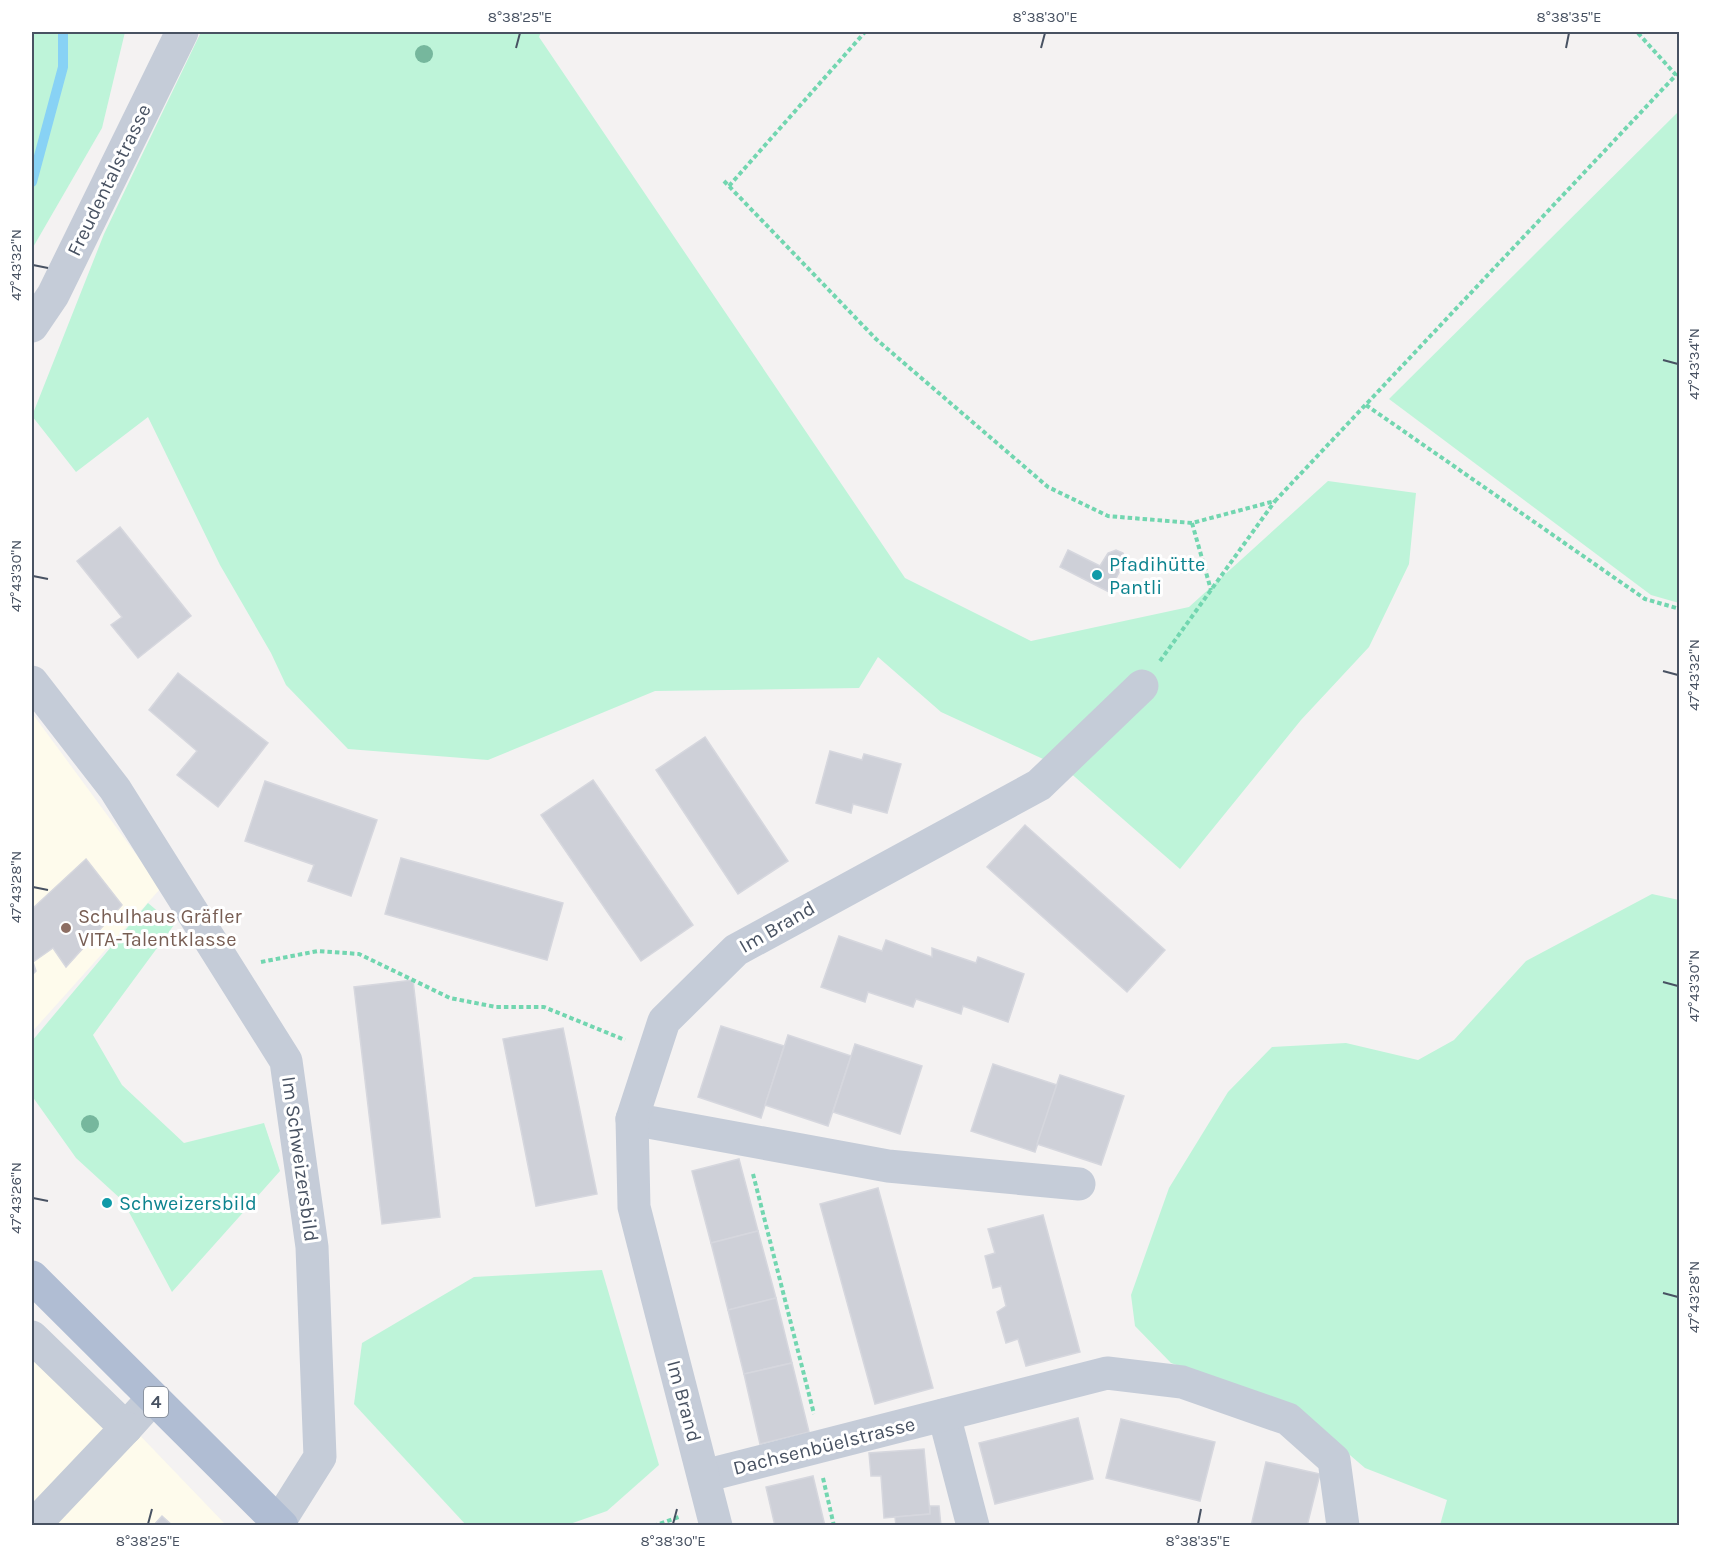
<svg xmlns="http://www.w3.org/2000/svg" width="1711" height="1557" font-family="Karla,sans-serif">
	<style>
		.commercial { fill: #fefbec }
		.green { fill: #bef4d9 }
		.lines { fill: none; stroke-linecap: round; stroke-linejoin: round }
		.stream { stroke: #88d2f5; stroke-width: 10 }
		.building { fill: #ced0d8; stroke: #d6d7de; stroke-width: 1.5 }
		.path { stroke: #72d6b0; stroke-width: 4; stroke-dasharray: 4.5 3; stroke-linecap: butt }
		.minor { stroke: #c5ccd8; stroke-width: 33 }
		.major { stroke: #b0bdd3; stroke-width: 33 }
		.tree { fill: #76b79d }
		.ticks { fill: none; stroke: #485262; stroke-width: 2 }
		.culture-dot { fill: #0f9aa8; stroke: #fff; stroke-width: 2 }
		.education-dot { fill: #8d6e63; stroke: #fff; stroke-width: 2 }
		.labels { text-anchor: middle; dominant-baseline: central; stroke-width: 6; stroke-linejoin: round; paint-order: stroke }
		.shield { fill: #fff; stroke: #7f8691; stroke-width: 1.5 }
		.shield-label { font-size: 18px; font-weight: bold; fill: #485262 }
		.street-label { font-size: 20px; fill: #485262; stroke: #fff }
		.culture-label { font-size: 20px; fill: #0d838f; stroke: #fff; text-anchor: start }
		.education-label { font-size: 20px; fill: #785e54; stroke: #fff; text-anchor: start }
		.neatline { fill: none; stroke: #485262; stroke-width: 2 }
		.ticks-label { font-size: 15px; text-anchor: middle; fill: #485262 }
	</style>
	<rect width="100%" height="100%" fill="#f4f2f2"/>
	<!-- commercial -->
	<g class="commercial">
		<path d="M32,713L161,888L32,1032Z"/>
		<path d="M32,1323L226,1525H32Z"/>
	</g>
	<!-- green -->
	<g class="green">
		<path d="M32,32H125L102,128L32,249Z"/>
		<path d="M201,32H541L539,37L905,578L1031,641L1189,607L1328,481L1416,493L1409,564L1369,647L1301,720L1180,869L1067,770L941,712L878,657L859,688L655,691L488,760L348,749L286,685L271,653L220,565L148,417L76,472L32,416L104,234Z"/>
		<path d="M1679,111V603L1651,595L1389,399Z"/>
		<path d="M1652,894L1679,900V1525H1440L1447,1500L1365,1468L1294,1407L1171,1363L1135,1326L1131,1295L1169,1188L1228,1092L1272,1047L1346,1043L1418,1060L1454,1040L1526,961Z"/>
		<path d="M148,903L174,925L93,1035L122,1085L184,1143L264,1123L280,1171L172,1292L123,1201L76,1158L32,1096V1041Z"/>
		<path d="M602,1270L659,1465L607,1511L567,1525H466L354,1404L362,1343L474,1277Z"/>
	</g>
	<g class="lines">
		<!-- stream -->
		<path class="stream" d="M32,182L63,67V32"/>
	</g>
	<!-- building -->
	<g class="building">
		<path d="M120,527L191,616L138,658L111,625L122,617L77,561Z"/>
		<path d="M1068,550L1100,566L1108,553L1116,550L1123,553L1125,561L1109,592L1060,567Z"/>
		<path d="M178,673L268,743L218,807L177,775L197,751L149,710Z"/>
		<path d="M705,737L788,861L738,894L656,770Z"/>
		<path d="M830,751L862,760L864,754L901,764L887,813L853,804L851,813L816,803Z"/>
		<path d="M593,780L693,925L641,961L541,815Z"/>
		<path d="M265,781L377,820L351,896L308,881L314,865L245,841Z"/>
		<path d="M1025,825L1165,950L1127,992L987,867Z"/>
		<path d="M401,858L563,903L547,960L385,914Z"/>
		<path d="M86,859L122,905L66,967L53,948L33,962L36,971L32,975V909Z"/>
		<path d="M839,936L882,951L886,940L932,957V948L976,963L978,957L1024,974L1008,1022L963,1006L961,1014L916,999L913,1007L868,992L865,1002L821,987Z"/>
		<path d="M413,980L440,1217L382,1224L354,987Z"/>
		<path d="M721,1026L784,1046L761,1118L698,1097Z"/>
		<path d="M563,1028L597,1194L536,1206L503,1039Z"/>
		<path d="M788,1035L851,1056L828,1126L765,1105Z"/>
		<path d="M855,1044L922,1066L900,1134L833,1112Z"/>
		<path d="M993,1064L1057,1085L1035,1152L971,1131Z"/>
		<path d="M1060,1075L1124,1096L1101,1165L1037,1144Z"/>
		<path d="M739,1159L758,1231L711,1243L692,1171Z"/>
		<path d="M878,1188L933,1388L875,1404L820,1204Z"/>
		<path d="M1043,1215L1080,1352L1026,1366L1018,1339L1006,1343L997,1312L1006,1306L1001,1286L993,1288L985,1256L995,1253L988,1229Z"/>
		<path d="M758,1231L776,1298L728,1310L711,1243Z"/>
		<path d="M776,1298L792,1363L744,1374L728,1310Z"/>
		<path d="M792,1363L809,1432L760,1444L744,1374Z"/>
		<path d="M1078,1418L1093,1479L995,1504L979,1443Z"/>
		<path d="M1121,1419L1215,1442L1200,1501L1106,1478Z"/>
		<path d="M924,1449L930,1514L884,1518L881,1476H871L869,1453Z"/>
		<path d="M1266,1462L1320,1474L1307,1526H1251Z"/>
		<path d="M813,1476L825,1526H775L766,1487Z"/>
		<path d="M930,1506H939L941,1526H896L895,1517L930,1514Z"/>
		<path d="M162,1516L173,1526H153Z"/>
	</g>
	<g class="lines">
		<!-- path -->
		<g class="path">
			<path d="M724,181L876,339L1048,487L1108,516L1192,523L1275,501L1676,75L1637,32"/>
			<path d="M729,186L865,32"/>
			<path d="M1366,405L1645,599L1680,609"/>
			<path d="M1192,523L1211,590"/>
			<path d="M1160,661L1275,501"/>
			<path d="M261,962L318,951L359,954L450,998L496,1007H544L625,1040"/>
			<path d="M753,1174L814,1414"/>
			<path d="M823,1478L834,1526"/>
			<path d="M653,1526L679,1517"/>
		</g>
		<!-- minor -->
		<g class="minor">
			<path d="M32,326L53,295L182,32"/>
			<path d="M32,682L115,789L286,1061L312,1247L320,1457L279,1522"/>
			<path d="M632,1119L888,1166L1079,1184"/>
			<path d="M32,1337L126,1428L153,1398"/>
			<path d="M944,1415L973,1526"/>
			<path d="M704,1476L1107,1373L1182,1382L1288,1419L1334,1460L1343,1526"/>
			<path d="M33,1526L126,1428"/>
			<path d="M716,1526L634,1207L632,1119L664,1021L736,950L1039,785L1142,686"/>
		</g>
		<!-- major -->
		<path class="major" d="M32,1277L282,1526"/>
	</g>
	<!-- trees -->
	<g class="tree">
		<circle cx="424" cy="54" r="9"/>
		<circle cx="90" cy="1124" r="9"/>
	</g>
	<!-- ticks -->
	<path class="ticks" d="M516,48L520,33M1041,48L1045,33M1566,48L1569,33M33,265L48,268M1663,360L1678,364M33,576L48,579M1663,671L1678,675M33,887L48,890M1663,982L1678,986M33,1198L48,1201M1663,1293L1678,1297M148,1524L152,1509M673,1524L677,1509M1198,1524L1201,1509"/>
	<!-- markers -->
	<g class="culture-dot">
		<circle cx="1097" cy="575" r="6"/>
		<circle cx="107" cy="1203" r="6"/>
	</g>
	<circle class="education-dot" cx="66" cy="928" r="6"/>
	<g class="labels">
		<!-- shield labels -->
		<rect class="shield" x="144" y="1387" width="24" height="30" rx="4.5"/>
		<g class="shield-label">
			<text x="156" y="1402">4</text>
		</g>
		<!-- street labels -->
		<g class="street-label">
			<text transform="translate(109 180) rotate(-64)">Freudentalstrasse</text>
			<text transform="translate(777 927) rotate(-30)">Im Brand</text>
			<text transform="translate(300 1159) rotate(82)">Im Schweizersbild</text>
			<text transform="translate(684 1401) rotate(75)">Im Brand</text>
			<text transform="translate(824 1446) rotate(-14)">Dachsenbüelstrasse</text>
		</g>
		<!-- culture labels -->
		<g class="culture-label">
			<text x="1109" y="564">Pfadihütte<tspan x="1109" dy="23">Pantli</tspan></text>
			<text x="119" y="1203">Schweizersbild</text>
		</g>
		<!-- education labels -->
		<g class="education-label">
			<text x="78" y="916">Schulhaus Gräfler<tspan x="78" dy="23">VITA-Talentklasse</tspan></text>
		</g>
	</g>
	<!-- border -->
	<rect width="1711" height="1557" fill="none" stroke="#ffffff" stroke-width="66"/>
	<rect x="33" y="33" width="1645" height="1491" class="neatline"/>
	<g class="ticks-label">
		<text x="520" y="22">8°38'25"E</text>
		<text x="1045" y="22">8°38'30"E</text>
		<text x="1569" y="22">8°38'35"E</text>
		<text transform="translate(16 265) rotate(-90)" y="5">47°43'32"N</text>
		<text transform="translate(1694 364) rotate(-90)" y="5">47°43'34"N</text>
		<text transform="translate(16 576) rotate(-90)" y="5">47°43'30"N</text>
		<text transform="translate(1694 675) rotate(-90)" y="5">47°43'32"N</text>
		<text transform="translate(16 887) rotate(-90)" y="5">47°43'28"N</text>
		<text transform="translate(1694 986) rotate(-90)" y="5">47°43'30"N</text>
		<text transform="translate(16 1198) rotate(-90)" y="5">47°43'26"N</text>
		<text transform="translate(1694 1297) rotate(-90)" y="5">47°43'28"N</text>
		<text x="148" y="1546">8°38'25"E</text>
		<text x="673" y="1546">8°38'30"E</text>
		<text x="1198" y="1546">8°38'35"E</text>
	</g>
</svg>
